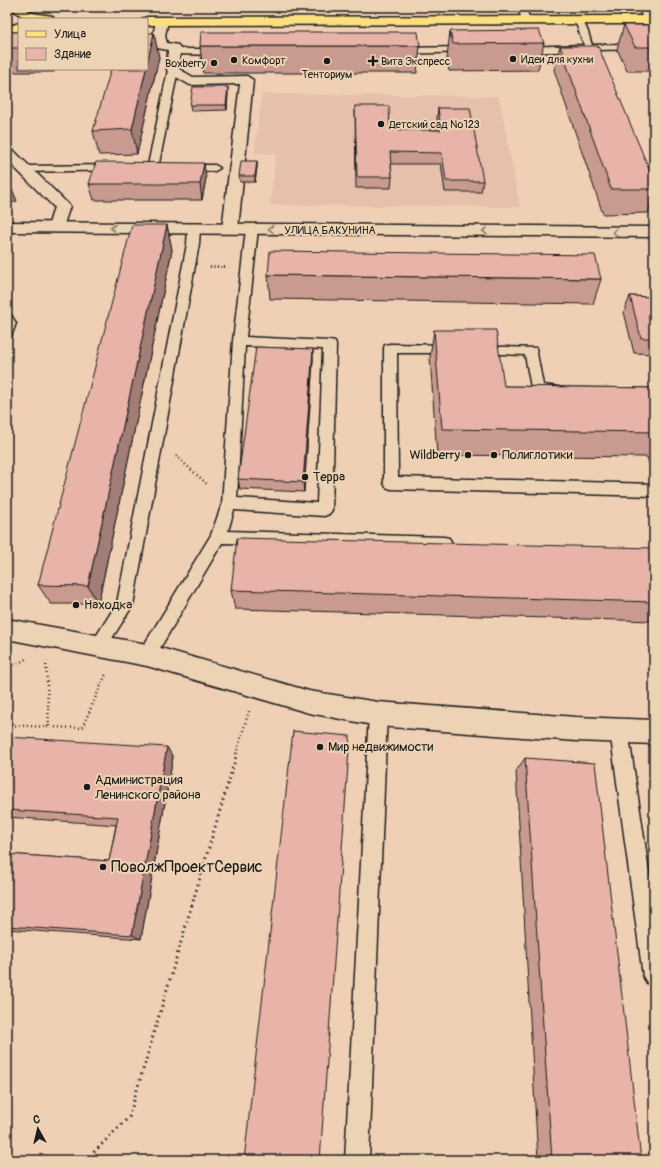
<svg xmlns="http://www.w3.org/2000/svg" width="661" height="1167" font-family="Pangolin,sans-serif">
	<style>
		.built { fill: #e6c0ab }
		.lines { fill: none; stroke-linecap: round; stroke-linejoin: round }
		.service-casing { stroke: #1c1c1c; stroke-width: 3 }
		.minor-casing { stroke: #1c1c1c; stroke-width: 3 }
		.tertiary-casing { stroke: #1c1c1c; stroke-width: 3 }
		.primary-casing { stroke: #1c1c1c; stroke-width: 3 }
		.path-far3 { stroke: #1c1c1c; stroke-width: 1.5; stroke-dasharray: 0.5 2; stroke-linecap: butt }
		.path-far2 { stroke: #1c1c1c; stroke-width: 2; stroke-dasharray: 1 2.5; stroke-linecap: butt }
		.path-far1 { stroke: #1c1c1c; stroke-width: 2.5; stroke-dasharray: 1 3; stroke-linecap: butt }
		.path { stroke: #1c1c1c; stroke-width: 3; stroke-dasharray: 1.5 4; stroke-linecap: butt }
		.service { fill: #ecd3b4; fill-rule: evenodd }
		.minor { fill: #ecd3b4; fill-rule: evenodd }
		.tertiary { fill: #ecd3b4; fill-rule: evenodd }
		.primary { fill: #fce080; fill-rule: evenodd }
		.wall { fill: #c89a90; stroke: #1c1c1c }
		.shaded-wall { fill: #a27d76; stroke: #1c1c1c }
		.building { fill: #e8b3a8; stroke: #1c1c1c }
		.oneway { stroke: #8e8170 }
		.poi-dot { fill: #1c1c1c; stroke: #ecd3b4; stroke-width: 1.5 }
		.labels { text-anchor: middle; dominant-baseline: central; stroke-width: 4; stroke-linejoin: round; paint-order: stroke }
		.far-poi-label { font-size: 11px; fill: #1c1c1c; stroke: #ecd3b4; text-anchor: start }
		.far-street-label { font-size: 11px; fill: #1c1c1c; stroke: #ecd3b4 }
		.poi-label { font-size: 13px; fill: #1c1c1c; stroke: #ecd3b4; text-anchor: start }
		.near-poi-label { font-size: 16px; fill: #1c1c1c; stroke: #ecd3b4; text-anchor: start }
	</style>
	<rect width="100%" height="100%" fill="#f0d0b5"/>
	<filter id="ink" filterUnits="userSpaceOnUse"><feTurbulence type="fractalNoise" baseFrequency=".025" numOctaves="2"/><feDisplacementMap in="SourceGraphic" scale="8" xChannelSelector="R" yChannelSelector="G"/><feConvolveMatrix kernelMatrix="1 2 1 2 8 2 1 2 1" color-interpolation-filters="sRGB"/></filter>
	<g filter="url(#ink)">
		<!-- built -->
		<path class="built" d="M262,94L499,96L520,207L270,205L276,154L254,153Z"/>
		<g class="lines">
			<!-- service casing -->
			<g class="service-casing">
				<g id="service">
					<path d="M518,7H526L530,21L529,23H523Z"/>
					<path d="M577,18C587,22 589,36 592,45L654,43V49L594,50L597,56L592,59L589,58L586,51L522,53L518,50L522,47L584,45L577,26L573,21Z"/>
					<path d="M469,47L473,50L472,52L398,54L393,51L398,48Z"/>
					<path d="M174,49H223L228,52L223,55L171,54V50Z"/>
					<path d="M173,67L178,70L158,168L153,171L135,170L134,168L135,166L148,165L168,70Z"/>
					<path d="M116,165L120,166L121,168L120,170L25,172L20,169L25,166Z"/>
					<path d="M183,165H215L220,168L215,171L179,170L178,168L179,166Z"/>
					<path d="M194,225L200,228L199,244L133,605L104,651L98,654L92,651L90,646L117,603L187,244L188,228Z"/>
					<path d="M252,226L258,229L246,337L330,341L335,342L336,345L332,510L329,514L324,516L234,510L228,531L444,537L449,538L452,543L449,548L444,549L222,543L153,660L147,663L141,660L139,655L141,650L211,535L222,504L233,341L246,229ZM245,346L323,349L317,503L237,498Z"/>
					<path d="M7,314L11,315L16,323L11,337L7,338Z"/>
					<path d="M390,344L452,345L457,346L458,349L457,352L452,353H397L398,477L654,484V496L391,489L386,487L384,483V348L385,345Z"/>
					<path d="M477,346L536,348L543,385L559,387L561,390L559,393L554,395L532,393L525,355L472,353L471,350L472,347Z"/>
					<path d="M378,706L384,708L387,714L369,1160H345L369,714L372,708Z"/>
					<path d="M619,721L625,724L628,730L654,905V987L647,983L643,976L610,730L613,724Z"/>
				</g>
			</g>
			<!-- minor casing -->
			<g class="minor-casing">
				<g id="minor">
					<path d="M638,7H650L654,18L653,23H645Z"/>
					<path d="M162,17L168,21L165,36L167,43L178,45L180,48L179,69L193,77L247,76L253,80L238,229L236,232H224L222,229L240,84L190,85L169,73L167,70L168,50L157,48L153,36L156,21Z"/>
					<path d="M7,148L12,149L70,206L62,230H50L48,227L54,207L7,160Z"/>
					<path d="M7,619L147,644L309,691L378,702L576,717L654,720V744L576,741L378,726L309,713L147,666L7,639Z"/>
				</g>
			</g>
			<!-- tertiary casing -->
			<g class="tertiary-casing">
				<path id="tertiary" d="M7,222L654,227V237L7,232Z"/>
			</g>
			<!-- primary casing -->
			<g class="primary-casing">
				<g id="primary">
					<path d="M8,7H22L32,13L52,16L54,19L25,18Z"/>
					<path d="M654,16V24L147,25V19H142L147,17Z"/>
					<path d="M19,23V31L7,35V27Z"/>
				</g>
			</g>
			<!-- path-far3 -->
			<path class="path-far3" d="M66,10L131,9"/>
			<!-- path-far2 -->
			<path class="path-far2" d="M210,267H227"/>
			<!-- path-far1 -->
			<g class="path-far1">
				<path d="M176,456L208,485"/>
				<path d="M46,661L49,727L82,728L106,674"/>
				<path d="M7,669L26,659"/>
				<path d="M7,725L49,727"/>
				<path d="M236,754L249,711"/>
			</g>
			<!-- path -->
			<path class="path" d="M86,1160L129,1117L237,753"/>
			<!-- service -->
			<use href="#service" class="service"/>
			<!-- minor -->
			<use href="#minor" class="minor"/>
			<!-- tertiary -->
			<use href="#tertiary" class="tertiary"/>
			<!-- primary -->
			<use href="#primary" class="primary"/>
		</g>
		<!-- wall -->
		<g class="wall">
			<path d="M624,25H654V71H627L617,49Z"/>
			<path d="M450,31L544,43L538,70L449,71L447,58Z"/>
			<path d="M7,32H19V69H55L54,72H7Z"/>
			<path d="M200,46H420L417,73H203Z"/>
			<path d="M560,46L654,181V197L648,213L603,214L554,70Z"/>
			<path d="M159,57L137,154L99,155L93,131Z"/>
			<path d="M228,93L227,110L191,111L190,105Z"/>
			<path d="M355,106L390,130H438L437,119L438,108L483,181L481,192H445L441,164H391L392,177L391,188H356Z"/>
			<path d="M257,161V167L255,182H240L239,176Z"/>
			<path d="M206,178L202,200H94L89,184Z"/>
			<path d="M167,225L172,250L98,604H51L38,585Z"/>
			<path d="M268,275L601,279L593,304L270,299Z"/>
			<path d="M630,296L654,297V354L634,353L624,312Z"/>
			<path d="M434,330L504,386L654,388V470H651L647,457L437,455L430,357Z"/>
			<path d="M313,349V360L304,492L240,489L238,479Z"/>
			<path d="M654,548V621L235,609L231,590Z"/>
			<path d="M7,737L173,757L141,939L7,929V854L109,861L116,825L7,817Z"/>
			<path d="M525,758L641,1160H538L516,771Z"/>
		</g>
		<!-- shaded-wall -->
		<g class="shaded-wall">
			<path d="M154,33L159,57L137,154L132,129L146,69H147V64Z"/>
			<path d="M228,87V93L227,110L226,105Z"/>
			<path d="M257,161V167L255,182V176Z"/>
			<path d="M204,163L206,178L202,200L200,184Z"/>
			<path d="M7,176L17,201L7,205Z"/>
			<path d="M167,225L172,250L98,604L88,586Z"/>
			<path d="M313,349V360L304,492L303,482Z"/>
			<path d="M167,747L173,757L141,939L132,935Z"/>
		</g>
		<!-- building -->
		<g class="building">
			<path d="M624,25H654V47H635Z"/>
			<path d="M539,30L544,43L453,44L450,31Z"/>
			<rect x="7" y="32" width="12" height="16"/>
			<path d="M201,32H418L420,46H200Z"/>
			<path d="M147,33H154L147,64Z"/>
			<path d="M560,46H598L654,181V189H611Z"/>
			<path d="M111,69H146L132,129L93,131Z"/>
			<path d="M193,87H228L226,105H190Z"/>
			<path d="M355,106H389L390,130H441L438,108H470L483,181H446L442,153L390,152L392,177H357Z"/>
			<path d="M241,161H257L255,176H239Z"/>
			<path d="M96,162L204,163L200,184H89Z"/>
			<path d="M132,225H167L88,586L38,585Z"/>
			<path d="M270,251L595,255L601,279L268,275Z"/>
			<path d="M630,296L654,297V338H641Z"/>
			<path d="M434,330H496L504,386L654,388V432L442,429Z"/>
			<path d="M256,347L313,349L303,482L238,479Z"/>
			<path d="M237,538L654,548V602L231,590Z"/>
			<path d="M293,731L350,736L320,1160H244Z"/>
			<path d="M7,737L167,747L132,935L7,926V854L109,861L118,817L7,810Z"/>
			<path d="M525,758L595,763L641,1160H552Z"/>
		</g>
		<!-- one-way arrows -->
		<defs><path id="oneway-chevron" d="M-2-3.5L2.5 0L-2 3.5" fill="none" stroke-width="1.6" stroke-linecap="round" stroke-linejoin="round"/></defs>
		<g class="oneway">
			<use href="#oneway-chevron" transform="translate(113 228) rotate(-180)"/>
			<use href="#oneway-chevron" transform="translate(271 229) rotate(-180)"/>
			<use href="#oneway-chevron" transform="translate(485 231) rotate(-180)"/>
			<use href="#oneway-chevron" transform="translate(615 232) rotate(-180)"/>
		</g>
	</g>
	<!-- markers -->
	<g class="poi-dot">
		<circle cx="513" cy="59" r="4"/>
		<circle cx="234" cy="60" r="4"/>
		<circle cx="327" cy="61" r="4"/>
		<path d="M371 55h4v4h4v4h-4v4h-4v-4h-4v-4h4z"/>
		<circle cx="214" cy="63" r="4"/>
		<circle cx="381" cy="124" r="4"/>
		<circle cx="468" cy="455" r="4"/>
		<circle cx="494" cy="455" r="4"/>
		<circle cx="305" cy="477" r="4"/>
		<circle cx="76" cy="605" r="4"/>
		<circle cx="320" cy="747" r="4"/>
		<circle cx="87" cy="787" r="4"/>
		<circle cx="103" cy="867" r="4"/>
	</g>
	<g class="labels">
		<!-- far-poi labels -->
		<g class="far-poi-label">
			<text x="521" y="59">Идеи для кухни</text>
			<text x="242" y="60">Комфорт</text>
			<text x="381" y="61">Вита Экспресс</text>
			<text x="206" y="63" text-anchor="end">Boxberry</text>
			<text x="327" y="74" text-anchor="middle">Тенториум</text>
			<text x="389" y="124">Детский сад №123</text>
		</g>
		<!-- far-street labels -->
		<g class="far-street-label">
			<text x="330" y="230">УЛИЦА БАКУНИНА</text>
		</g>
		<!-- poi labels -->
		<g class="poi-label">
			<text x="460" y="455" text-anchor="end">Wildberry</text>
			<text x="502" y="455">Полиглотики</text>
			<text x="313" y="477">Терра</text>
			<text x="84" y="605">Находка</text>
			<text x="328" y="747">Мир недвижимости</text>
			<text x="95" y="780">Администрация<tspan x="95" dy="15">Ленинского района</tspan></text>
		</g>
		<!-- near-poi labels -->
		<g class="near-poi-label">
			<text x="111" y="867">ПоволжПроектСервис</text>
		</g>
	</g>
	<!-- margin -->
	<rect width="661" height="1167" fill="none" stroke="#ecd3b4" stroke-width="24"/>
	<rect x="12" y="12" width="637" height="1143" fill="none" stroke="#1c1c1c" stroke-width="1.5" filter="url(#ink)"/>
	<!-- legend -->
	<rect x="18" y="18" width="130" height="52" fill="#ecd3b4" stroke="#998a77"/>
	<rect x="26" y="31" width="20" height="6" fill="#fce080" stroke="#998a77"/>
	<text x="54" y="38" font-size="12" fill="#1c1c1c">Улица</text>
	<rect x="26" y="48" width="20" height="12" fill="#e8b3a8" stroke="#998a77"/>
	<text x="54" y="58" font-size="12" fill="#1c1c1c">Здание</text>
	<!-- north arrow -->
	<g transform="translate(38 1129) rotate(352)" stroke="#ecd3b4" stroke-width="3" paint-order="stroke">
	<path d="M0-3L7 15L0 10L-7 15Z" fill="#1c1c1c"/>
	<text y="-6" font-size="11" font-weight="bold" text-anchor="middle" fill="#1c1c1c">С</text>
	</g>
</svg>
